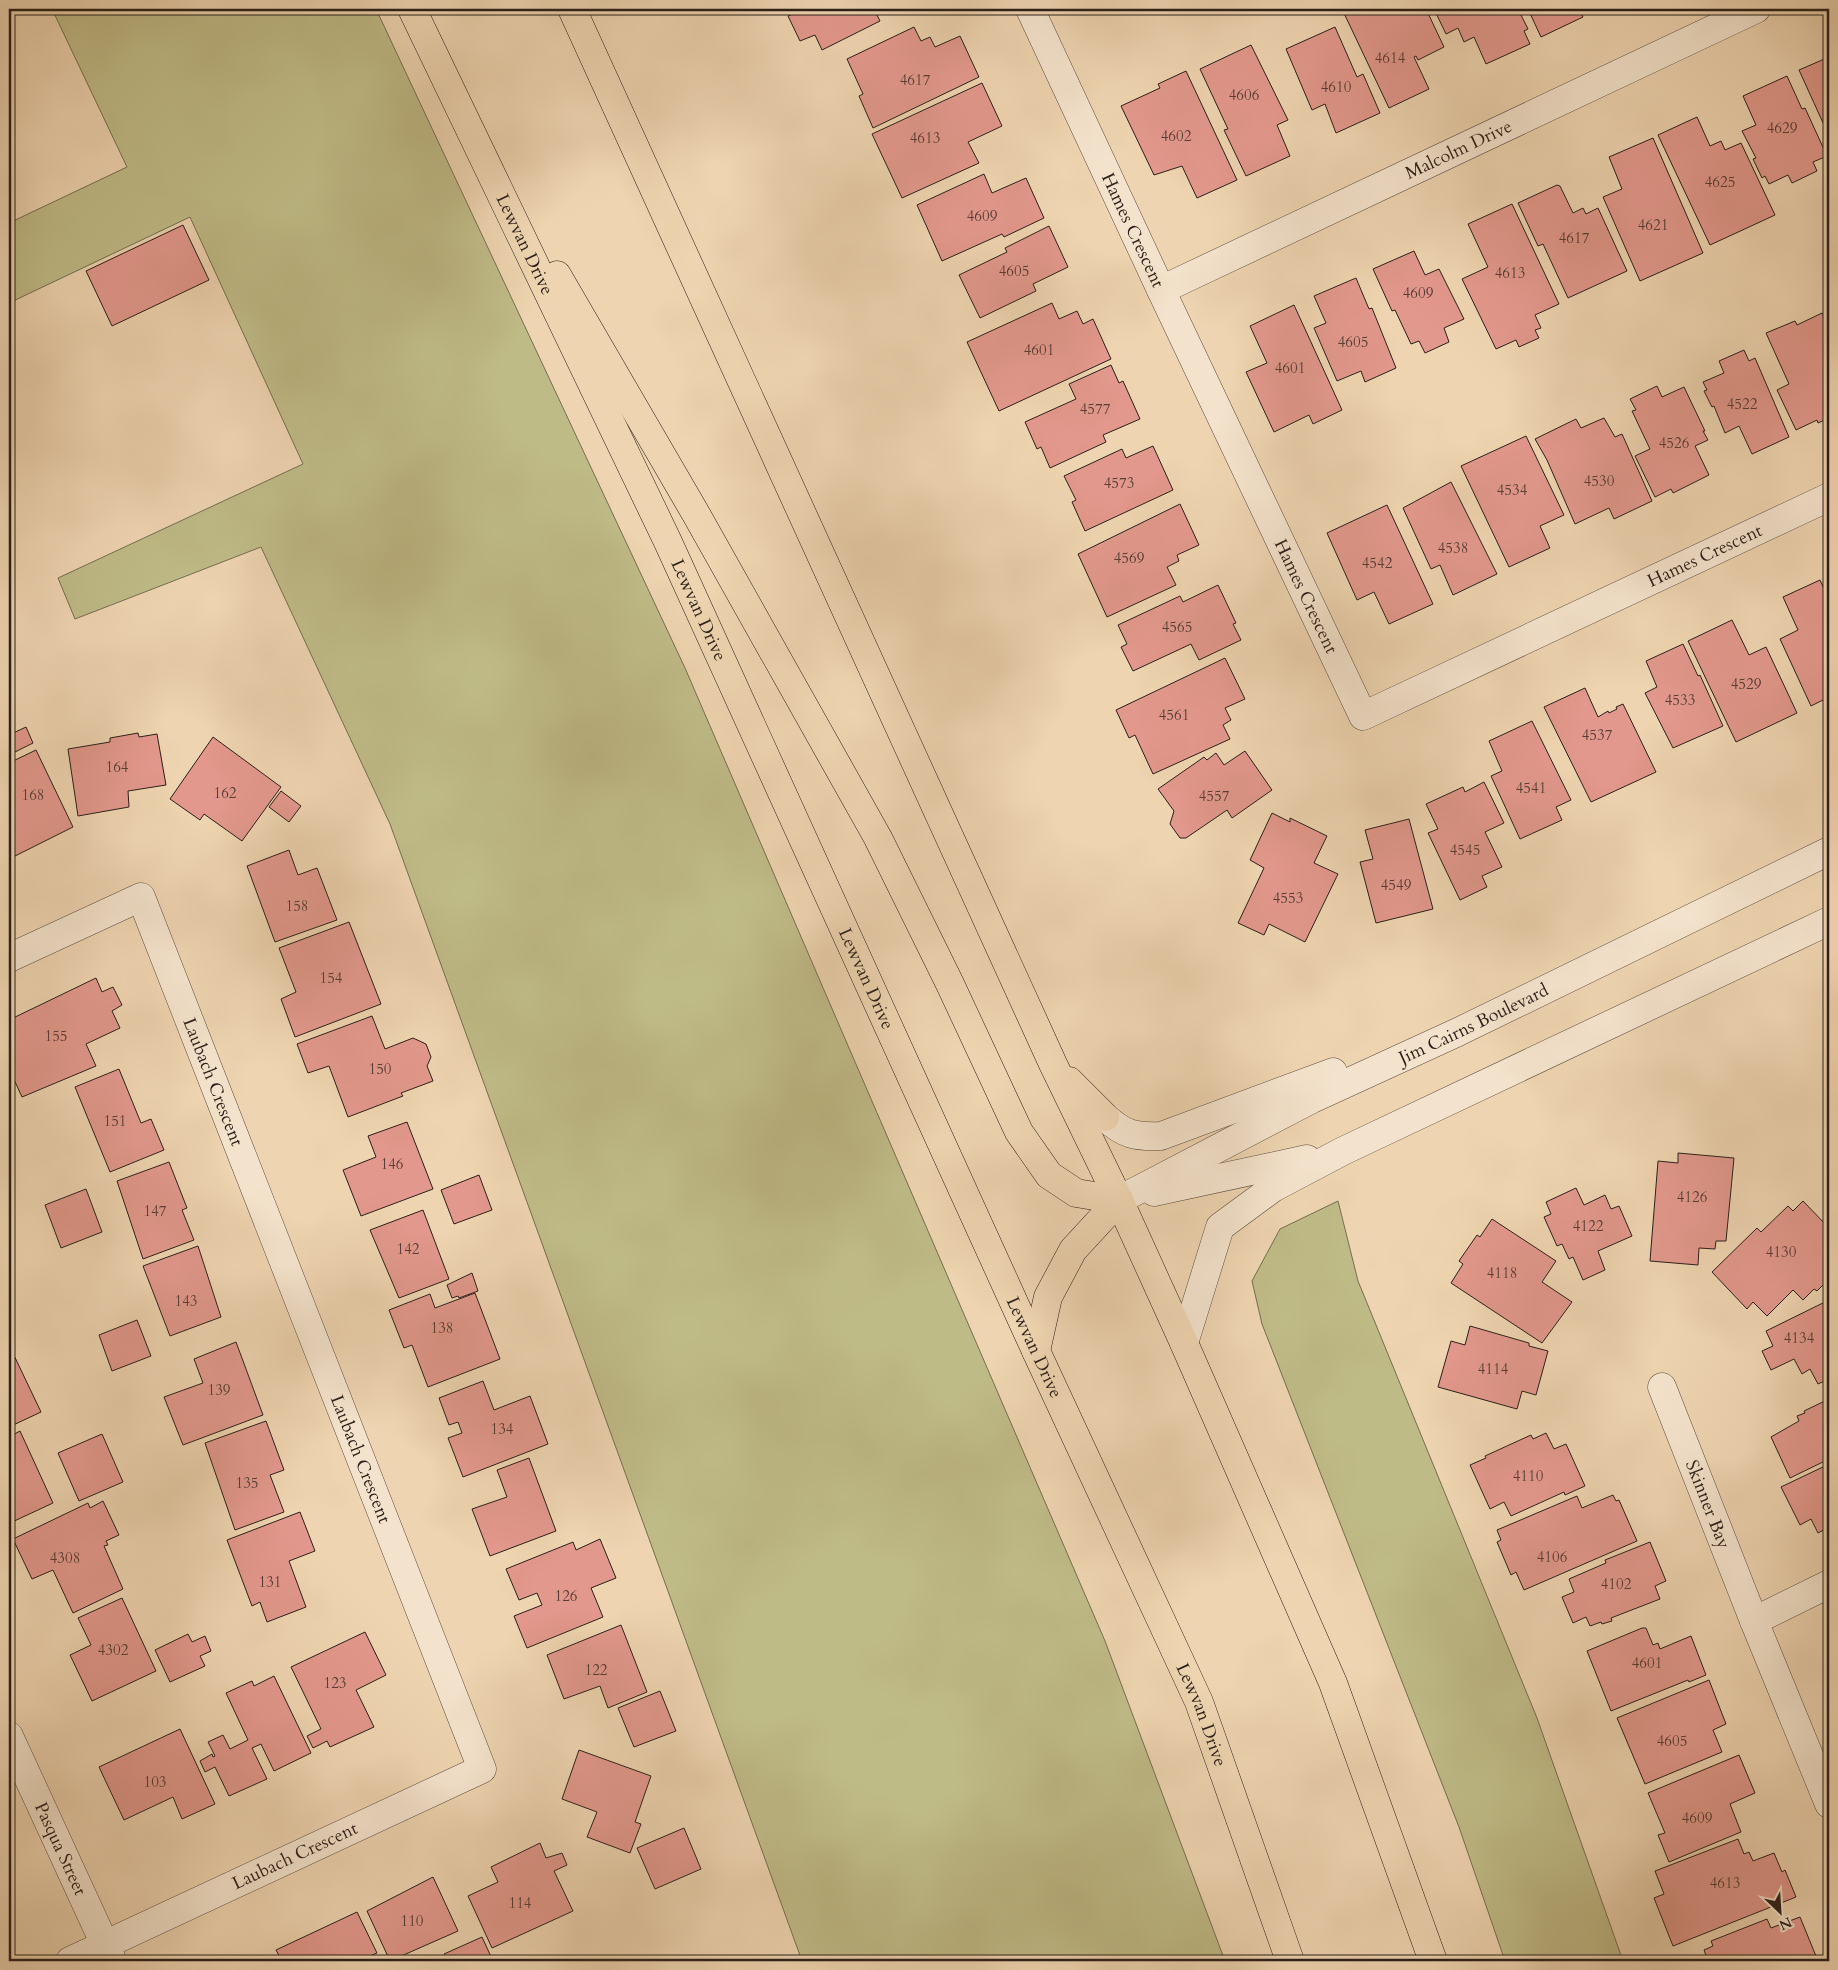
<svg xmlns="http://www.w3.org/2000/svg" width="1838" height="1970" font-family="Cardo,serif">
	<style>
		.green { fill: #bfbb87; stroke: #756d50 }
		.building { fill: #e2988c; stroke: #2b1f1a }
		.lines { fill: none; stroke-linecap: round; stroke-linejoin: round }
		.minor-casing { stroke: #5c4c40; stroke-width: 29 }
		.major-casing { stroke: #2b1f1a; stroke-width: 29 }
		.minor { stroke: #f4e3cc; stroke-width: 28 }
		.major { stroke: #eed4b0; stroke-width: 28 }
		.labels { text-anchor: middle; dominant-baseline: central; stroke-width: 4; stroke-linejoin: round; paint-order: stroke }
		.number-label { font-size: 15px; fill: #593d36 }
		.street-label { font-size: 18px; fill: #2b1f1a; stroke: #f4e3cc }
	</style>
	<rect width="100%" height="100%" fill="#eed4b0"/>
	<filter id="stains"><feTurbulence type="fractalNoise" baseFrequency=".004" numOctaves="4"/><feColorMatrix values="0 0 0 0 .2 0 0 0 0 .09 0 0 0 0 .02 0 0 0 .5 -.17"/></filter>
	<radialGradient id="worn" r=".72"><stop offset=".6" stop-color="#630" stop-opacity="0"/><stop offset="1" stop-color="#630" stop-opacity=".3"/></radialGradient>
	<!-- green -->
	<g class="green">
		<path d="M52,9H376L685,668L1105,1641L1225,1961H802L390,824L261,547L75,619L58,578L303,464L190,217L9,303V223L127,167Z"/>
		<path d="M1338,1201L1358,1281L1537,1718L1623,1961H1505L1459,1827L1262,1324L1252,1281L1280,1229Z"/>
	</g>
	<!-- building -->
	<g class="building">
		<path d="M804,9H874L880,21L822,50L815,35L800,41L788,16Z"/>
		<path d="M1342,9H1426L1444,47L1418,60L1416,56L1414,57L1429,89L1389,108Z"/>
		<path d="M1434,9H1518L1528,29L1524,31L1530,44L1486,64L1474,37L1464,42L1458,28L1446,34Z"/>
		<path d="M1528,9H1579L1583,17L1541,37Z"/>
		<path d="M914,27L921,41L930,37L935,47L960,36L979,77L873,128L859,96L863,94L847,59Z"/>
		<path d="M1335,27L1357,77L1363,74L1380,113L1336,133L1325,104L1312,110L1286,49Z"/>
		<path d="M1251,45L1288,120L1277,125L1290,156L1246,176L1224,130L1228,129L1200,69Z"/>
		<path d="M1829,57V136L1799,70Z"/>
		<path d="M1186,71L1237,180L1197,198L1182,166L1154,175L1121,106L1160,88L1158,84Z"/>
		<path d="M1787,76L1802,109L1805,108L1827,156L1813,162L1817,171L1792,183L1788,175L1769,184L1765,176L1762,178L1753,159L1756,158L1742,131L1756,125L1743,96Z"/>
		<path d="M982,83L1002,126L968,142L979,163L902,198L872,134Z"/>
		<path d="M1697,117L1710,146L1721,141L1725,150L1741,143L1775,215L1710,245L1658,135Z"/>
		<path d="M1653,138L1703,253L1640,281L1603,197L1622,189L1609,157Z"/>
		<path d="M984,174L992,193L1026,178L1044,218L1004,237L1002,234L942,261L917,205Z"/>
		<path d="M1557,185L1560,186L1573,213L1583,208L1586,214L1598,208L1627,271L1568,298L1543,244L1538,246L1518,203Z"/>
		<path d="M1512,204L1559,304L1535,315L1541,328L1535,330L1539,338L1519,347L1516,340L1496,349L1462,279L1488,267L1468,224Z"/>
		<path d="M183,225L209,280L112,326L86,271Z"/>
		<path d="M1049,226L1068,267L1033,284L1036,291L980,318L959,275L1007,252L1005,248Z"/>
		<path d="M1414,251L1425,275L1439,269L1464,319L1444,328L1449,342L1425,353L1419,341L1411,344L1395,310L1392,311L1373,269Z"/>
		<path d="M1356,278L1369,309L1372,308L1396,368L1365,382L1361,371L1337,381L1314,328L1326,323L1314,296Z"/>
		<path d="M1052,303L1059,319L1077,311L1083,324L1093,319L1111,359L999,411L967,342Z"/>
		<path d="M1294,305L1342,410L1313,424L1309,415L1274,432L1246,372L1267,363L1250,326Z"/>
		<path d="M1822,313L1829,328V363L1827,364L1829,368V418L1818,423L1817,420L1796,430L1777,390L1789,384L1766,333L1795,321L1797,325Z"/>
		<path d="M1744,350L1749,361L1755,358L1789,437L1752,454L1739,426L1725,433L1714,406L1712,407L1704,391L1707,390L1703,382L1724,373L1719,361Z"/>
		<path d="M1111,365L1119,383L1123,381L1140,419L1103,435L1106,442L1050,468L1041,447L1037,449L1025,422L1076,399L1069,384Z"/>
		<path d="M1657,386L1662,397L1684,387L1705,431H1703L1708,440L1695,446L1709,475L1673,493L1671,489L1655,497L1635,456L1650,449L1632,411L1636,410L1630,399Z"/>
		<path d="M1604,418L1615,437L1622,434L1652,501L1614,519L1609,508L1575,524L1547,460L1535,439L1576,419L1581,428Z"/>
		<path d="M1526,436L1564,515L1540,526L1550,548L1509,567L1461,466Z"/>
		<path d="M1153,446L1173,490L1085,531L1072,502L1076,500L1064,476L1122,449L1126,458Z"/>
		<path d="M1451,482L1497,574L1453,595L1440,565L1431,569L1403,508Z"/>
		<path d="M1180,504L1199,545L1177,555L1179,561L1167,567L1176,585L1107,617L1078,554Z"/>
		<path d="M1387,505L1433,604L1389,624L1374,592L1357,600L1327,533Z"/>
		<path d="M1820,580L1829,600V697L1811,706L1780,639L1798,630L1783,597Z"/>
		<path d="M1218,585L1236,623L1233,624L1241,640L1199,660L1191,644L1133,671L1121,647L1127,644L1118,625L1180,596L1183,602Z"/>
		<path d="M1732,620L1749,655L1766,647L1797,713L1736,742L1688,641Z"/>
		<path d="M1683,644L1698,676L1700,675L1723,726L1673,748L1645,693L1657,687L1646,661Z"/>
		<path d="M1225,658L1245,699L1225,708L1231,720L1223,725L1230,739L1153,774L1135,735L1129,738L1116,710Z"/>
		<path d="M1585,688L1598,717L1608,711L1609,713L1617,709L1616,707L1623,704L1656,772L1591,802L1544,707Z"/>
		<path d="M1532,721L1571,800L1556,807L1562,820L1520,839L1491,776L1502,771L1489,741Z"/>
		<path d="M26,727L33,743L9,755V735Z"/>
		<path d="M138,733L139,737L157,734L166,785L128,791L129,807L78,816L68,749L110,742V738Z"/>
		<path d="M213,737L281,787L242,841L204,814L200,820L170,799Z"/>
		<path d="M36,750L73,827L9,859V763Z"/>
		<path d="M1245,751L1272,790L1232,818L1227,810L1186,838H1180L1170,824L1174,811L1158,789L1204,757L1207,760L1216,753L1224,765Z"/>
		<path d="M1484,782L1504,823L1485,832L1502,867L1482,876L1487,887L1460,900L1428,833L1438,829L1426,804L1463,787L1465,792Z"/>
		<path d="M281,791L301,806L289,822L269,807Z"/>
		<path d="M1272,813L1290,822V818L1327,836L1314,863L1338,874L1305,942L1269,924L1264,935L1238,923L1264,868L1250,860Z"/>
		<path d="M1409,819L1433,909L1376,923L1360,862L1373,859L1365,830Z"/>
		<path d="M289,850L298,875L317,868L337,920L275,942L247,866Z"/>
		<path d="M349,922L381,1004L295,1037L281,999L296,992L279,948Z"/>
		<path d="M96,978L102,992L113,987L122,1005L112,1011L120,1028L86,1044L96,1066L22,1097L11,1073L9,1074V1020Z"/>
		<path d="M372,1016L385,1049L413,1038L426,1044L431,1057L427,1066L433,1081L401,1093L403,1096L348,1117L329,1066L308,1073L297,1044Z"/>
		<path d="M119,1069L141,1123L151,1119L164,1150L110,1172L75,1087Z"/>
		<path d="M407,1122L433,1189L361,1216L343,1170L376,1157L368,1136Z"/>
		<path d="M1678,1153L1734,1158L1726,1241H1716L1715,1249L1699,1248L1698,1265L1650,1261L1658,1161L1678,1163Z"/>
		<path d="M169,1162L187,1208L182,1210L194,1240L143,1259L117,1181Z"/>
		<path d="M479,1175L492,1210L454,1224L441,1190Z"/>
		<path d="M1576,1188L1584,1205L1605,1195L1611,1209L1619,1206L1632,1236L1598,1251L1605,1270L1583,1280L1573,1257L1569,1259L1562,1244L1557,1246L1544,1217L1551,1214L1546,1202Z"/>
		<path d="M86,1189L102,1232L61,1248L45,1205Z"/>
		<path d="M1803,1201L1829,1228V1279L1817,1291L1814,1289L1803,1300L1793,1290L1767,1316L1753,1302L1747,1309L1712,1272L1757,1228L1761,1232L1788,1206L1793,1211Z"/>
		<path d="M423,1210L449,1279L399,1298L370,1230Z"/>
		<path d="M1492,1219L1556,1261L1542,1282L1572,1302L1542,1343L1451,1283L1463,1264L1459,1261L1477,1235L1480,1237Z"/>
		<path d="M198,1246L221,1317L170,1336L143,1266Z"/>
		<path d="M472,1273L478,1291L459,1298L458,1296L452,1298L447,1285Z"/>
		<path d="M475,1293L500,1359L428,1387L412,1345L404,1348L389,1310L430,1294L435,1308Z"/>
		<path d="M1829,1300V1379L1818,1384L1810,1369L1802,1374L1794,1359L1771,1370L1762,1351L1773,1346L1766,1331Z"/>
		<path d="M137,1320L151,1356L112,1371L99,1335Z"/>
		<path d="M1470,1326L1529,1343V1346L1548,1351L1536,1395L1522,1391L1517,1409L1438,1387L1451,1341L1465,1345Z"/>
		<path d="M236,1342L263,1415L183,1445L164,1397L203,1383L194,1359Z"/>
		<path d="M10,1347L41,1412L9,1427V1348Z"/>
		<path d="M483,1381L494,1410L530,1396L548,1444L463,1477L448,1438L462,1433L458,1422L449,1425L439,1398Z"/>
		<path d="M1829,1399V1459L1790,1478L1771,1437L1799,1421L1797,1416L1805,1413L1804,1411Z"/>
		<path d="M266,1421L284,1470L270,1475L284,1512L235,1530L205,1443Z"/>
		<path d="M20,1431L53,1503L10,1523L9,1437Z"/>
		<path d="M1546,1433L1554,1449L1566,1444L1585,1486L1565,1495L1564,1492L1511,1516L1504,1502L1490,1509L1470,1465L1486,1458L1485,1456L1531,1435L1533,1439Z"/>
		<path d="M102,1434L123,1482L79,1501L58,1453Z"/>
		<path d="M529,1458L556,1531L490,1556L472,1509L507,1497L497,1470Z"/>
		<path d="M1825,1466L1827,1469L1829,1468V1527L1818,1533L1811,1519L1800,1525L1781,1487Z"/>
		<path d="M1613,1495L1616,1501L1619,1500L1637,1541L1524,1590L1516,1572L1511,1575L1497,1542L1501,1540L1497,1530L1577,1496L1582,1508Z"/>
		<path d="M103,1501L119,1535L106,1541L108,1545L104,1546L123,1589L73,1613L53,1570L32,1579L13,1539L88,1503L90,1508Z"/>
		<path d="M300,1512L315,1551L289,1561L306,1607L267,1622L260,1602L252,1606L227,1540Z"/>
		<path d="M600,1539L616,1578L591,1588L603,1617L527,1648L514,1616L542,1605L537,1593L519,1600L506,1569L573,1542L576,1550Z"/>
		<path d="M1650,1542L1666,1581L1655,1586L1660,1599L1611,1618L1612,1621L1602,1624L1601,1622L1590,1626L1586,1617L1573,1623L1562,1597L1574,1592L1569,1579L1606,1563L1605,1560Z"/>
		<path d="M122,1598L156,1671L92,1701L70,1655L91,1645L78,1618Z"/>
		<path d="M621,1625L647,1692L608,1708L600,1686L564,1699L547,1655Z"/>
		<path d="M1642,1628H1646L1653,1645L1658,1643L1660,1649L1691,1636L1706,1675L1689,1682L1688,1680L1611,1711L1587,1651Z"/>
		<path d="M365,1632L386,1675L356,1690L374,1727L330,1747L327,1741L313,1748L307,1736L321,1729L291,1667Z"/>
		<path d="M188,1634L192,1642L205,1636L211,1651L200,1656L205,1666L170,1682L155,1650Z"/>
		<path d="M274,1676L311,1753L274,1771L261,1744L252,1748L267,1779L229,1796L215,1767L205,1772L200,1761L212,1754L213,1757L215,1756L208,1742L223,1735L230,1749L248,1740L226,1693L252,1681L254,1686Z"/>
		<path d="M1709,1680L1726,1724L1713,1730L1722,1752L1645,1784L1617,1718Z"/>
		<path d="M660,1691L676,1731L634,1747L618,1708Z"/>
		<path d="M180,1729L215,1804L182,1819L173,1797L124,1820L99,1767Z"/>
		<path d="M579,1750L651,1776L635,1822L641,1824L630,1853L587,1837L597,1812L562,1799Z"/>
		<path d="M1739,1755L1755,1793L1730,1804L1741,1832L1669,1862L1658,1835L1665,1833L1648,1793Z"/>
		<path d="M684,1828L701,1869L655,1889L637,1848Z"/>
		<path d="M1738,1839L1744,1854L1749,1852L1753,1861L1774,1853L1782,1872L1785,1870L1796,1897L1673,1946L1654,1898L1664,1894L1655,1871Z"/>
		<path d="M540,1843L546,1858L562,1853L567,1865L554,1871L573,1911L492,1948L468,1896L498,1882L491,1867Z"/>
		<path d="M433,1877L458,1931L390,1961L367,1911Z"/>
		<path d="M357,1912L377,1953L359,1961H282L276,1950Z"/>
		<path d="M1800,1917L1818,1961H1708L1704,1950L1713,1946L1711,1941L1767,1919L1771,1928Z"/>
		<path d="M482,1937L493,1961H448L444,1954Z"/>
	</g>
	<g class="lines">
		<!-- minor casing -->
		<g class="minor-casing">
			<g id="minor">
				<path id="s1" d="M1030,9L1161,290L1363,716L1829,497"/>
				<path id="s2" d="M1161,290L1756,9"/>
				<path id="s3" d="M9,958L141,897L482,1769L70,1961"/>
				<path d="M1105,1117C1124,1135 1136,1137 1161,1136L1333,1072"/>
				<path d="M1154,1192L1307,1159"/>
				<path id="s4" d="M1119,1200L1312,1099L1458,1032L1829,851"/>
				<path d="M1184,1343L1220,1227L1273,1188L1343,1151L1829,921"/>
				<path id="s5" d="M1662,1387L1754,1621L1829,1804"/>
				<path d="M1754,1621L1829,1584"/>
				<path id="s6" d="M9,1736L112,1960"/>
			</g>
		</g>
		<!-- major casing -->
		<g class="major-casing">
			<g id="major">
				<path id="s7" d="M412,9L668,542L1036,1351L1199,1702L1290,1961"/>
				<path d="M572,9L1053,1064L1119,1200L1184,1343L1333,1683L1433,1961"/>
				<path d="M557,275L696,514L878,838L950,984L1019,1132L1049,1175L1076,1193L1119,1200"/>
				<path d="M1069,1081L1105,1117"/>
				<path d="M1036,1351L1048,1297L1073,1250L1119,1200"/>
			</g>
		</g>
		<!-- minor -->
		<use href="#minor" class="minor"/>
		<!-- major -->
		<use href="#major" class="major"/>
	</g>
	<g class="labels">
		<!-- number labels -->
		<g class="number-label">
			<text x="1390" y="58">4614</text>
			<text x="915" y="80">4617</text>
			<text x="1336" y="87">4610</text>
			<text x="1244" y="95">4606</text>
			<text x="1782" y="128">4629</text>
			<text x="1176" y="136">4602</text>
			<text x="925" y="138">4613</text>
			<text x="1720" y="182">4625</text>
			<text x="982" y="216">4609</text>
			<text x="1653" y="225">4621</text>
			<text x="1574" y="238">4617</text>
			<text x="1014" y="271">4605</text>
			<text x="1510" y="273">4613</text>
			<text x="1418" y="293">4609</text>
			<text x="1353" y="342">4605</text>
			<text x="1039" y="350">4601</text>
			<text x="1290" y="368">4601</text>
			<text x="1742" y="404">4522</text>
			<text x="1095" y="409">4577</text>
			<text x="1674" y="443">4526</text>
			<text x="1599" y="481">4530</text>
			<text x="1119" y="483">4573</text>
			<text x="1512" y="490">4534</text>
			<text x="1453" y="548">4538</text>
			<text x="1129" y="558">4569</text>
			<text x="1377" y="563">4542</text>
			<text x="1177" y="627">4565</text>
			<text x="1746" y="684">4529</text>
			<text x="1680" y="700">4533</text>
			<text x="1174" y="715">4561</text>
			<text x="1597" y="735">4537</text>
			<text x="117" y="767">164</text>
			<text x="1531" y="788">4541</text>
			<text x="225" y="793">162</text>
			<text x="33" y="795">168</text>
			<text x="1214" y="796">4557</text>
			<text x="1465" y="850">4545</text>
			<text x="1396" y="885">4549</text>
			<text x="1288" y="898">4553</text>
			<text x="297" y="906">158</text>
			<text x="331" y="978">154</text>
			<text x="56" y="1036">155</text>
			<text x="380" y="1069">150</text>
			<text x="115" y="1121">151</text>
			<text x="392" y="1164">146</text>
			<text x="1692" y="1197">4126</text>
			<text x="155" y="1211">147</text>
			<text x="1588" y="1226">4122</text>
			<text x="408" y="1249">142</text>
			<text x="1781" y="1252">4130</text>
			<text x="1502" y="1273">4118</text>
			<text x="186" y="1301">143</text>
			<text x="442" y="1328">138</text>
			<text x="1799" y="1338">4134</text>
			<text x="1493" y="1369">4114</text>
			<text x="219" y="1390">139</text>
			<text x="502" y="1429">134</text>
			<text x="1528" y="1476">4110</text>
			<text x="247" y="1483">135</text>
			<text x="1552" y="1557">4106</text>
			<text x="65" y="1558">4308</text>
			<text x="270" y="1582">131</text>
			<text x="1616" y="1584">4102</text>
			<text x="566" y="1596">126</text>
			<text x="113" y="1650">4302</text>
			<text x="1647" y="1663">4601</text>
			<text x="596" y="1670">122</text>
			<text x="335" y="1683">123</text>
			<text x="1672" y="1741">4605</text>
			<text x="155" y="1782">103</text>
			<text x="1697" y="1818">4609</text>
			<text x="1725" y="1883">4613</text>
			<text x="520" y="1903">114</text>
			<text x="412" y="1921">110</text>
		</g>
		<!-- street labels -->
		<g class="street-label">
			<text stroke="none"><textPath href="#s2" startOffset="329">Malcolm Drive</textPath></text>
			<text stroke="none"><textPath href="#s1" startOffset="244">Hames Crescent</textPath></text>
			<text stroke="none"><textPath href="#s7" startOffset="261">Lewvan Drive</textPath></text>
			<text stroke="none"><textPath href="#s1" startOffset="1159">Hames Crescent</textPath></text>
			<text stroke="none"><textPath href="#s1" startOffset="649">Hames Crescent</textPath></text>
			<text stroke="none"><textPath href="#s7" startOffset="666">Lewvan Drive</textPath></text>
			<text stroke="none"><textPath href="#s7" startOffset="1071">Lewvan Drive</textPath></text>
			<text stroke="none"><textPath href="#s4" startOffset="396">Jim Cairns Boulevard</textPath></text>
			<text stroke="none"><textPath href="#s3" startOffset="344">Laubach Crescent</textPath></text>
			<text stroke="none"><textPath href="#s7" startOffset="1476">Lewvan Drive</textPath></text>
			<text stroke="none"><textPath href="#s3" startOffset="749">Laubach Crescent</textPath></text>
			<text stroke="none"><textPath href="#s5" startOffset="126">Skinner Bay</textPath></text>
			<text stroke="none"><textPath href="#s7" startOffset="1880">Lewvan Drive</textPath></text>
			<text stroke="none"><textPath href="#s6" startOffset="124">Pasqua Street</textPath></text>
			<text transform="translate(295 1856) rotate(-25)">Laubach Crescent</text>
		</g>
	</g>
	<!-- margin -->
	<rect width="1838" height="1970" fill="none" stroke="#eed4b0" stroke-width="30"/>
	<rect x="10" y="10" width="1818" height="1950" fill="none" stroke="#2b1f1a" stroke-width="2.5"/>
	<rect x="15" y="15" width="1808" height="1940" fill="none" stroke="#2b1f1a"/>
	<!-- north arrow -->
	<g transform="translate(1780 1912) rotate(155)" stroke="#f4e3cc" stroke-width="4" paint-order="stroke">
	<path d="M0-4L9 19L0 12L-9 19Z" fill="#2b1f1a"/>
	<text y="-8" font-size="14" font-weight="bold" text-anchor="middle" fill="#2b1f1a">N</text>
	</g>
	<rect width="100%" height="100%" filter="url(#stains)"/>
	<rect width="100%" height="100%" fill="url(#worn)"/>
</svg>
